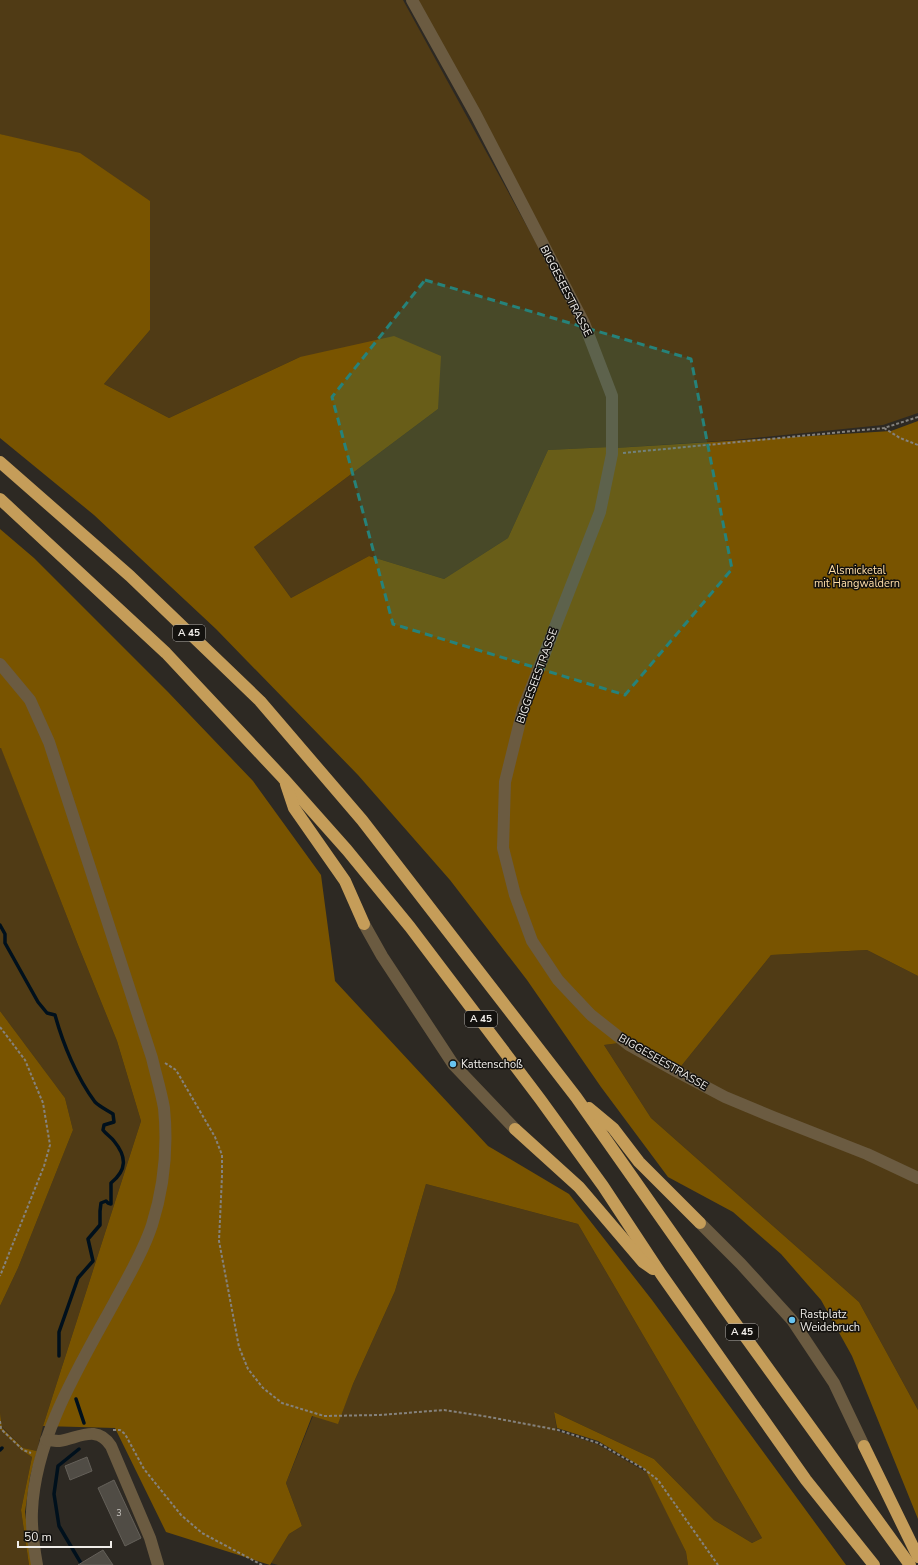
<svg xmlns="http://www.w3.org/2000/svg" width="918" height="1565" font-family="'Nunito Sans',sans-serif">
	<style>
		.green { fill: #503b15 }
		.forest { fill: #795400 }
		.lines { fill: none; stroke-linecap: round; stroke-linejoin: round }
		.stream { stroke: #00101c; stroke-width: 3.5 }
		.building { fill: #504c45; stroke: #646059 }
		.path { stroke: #85827d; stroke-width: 2; stroke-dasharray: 3 2; stroke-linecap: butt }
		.minor { stroke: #6b5b41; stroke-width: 12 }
		.highway { stroke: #c59d59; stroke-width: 12 }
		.marked { fill: #26827a; fill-opacity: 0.2; stroke: #26827a; stroke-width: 3; stroke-dasharray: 8 5; stroke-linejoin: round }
		.poi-dot { fill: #68c4f0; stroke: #14120f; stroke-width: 1.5 }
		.labels { text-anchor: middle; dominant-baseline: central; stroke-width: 3; stroke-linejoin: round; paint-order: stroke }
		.number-label { font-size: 9px; fill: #c8c5c0 }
		.shield { fill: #14120f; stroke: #aeaba8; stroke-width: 1 }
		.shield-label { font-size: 10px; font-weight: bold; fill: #f0ede9 }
		.street-label { font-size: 11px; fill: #f0ede9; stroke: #14120f }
		.park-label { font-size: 11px; fill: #fedda8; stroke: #14120f }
		.poi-label { font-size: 11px; fill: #f0ede9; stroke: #14120f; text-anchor: start }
	</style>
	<rect width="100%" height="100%" fill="#2d2923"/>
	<!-- green -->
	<g class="green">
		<path d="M0,0H403L581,325L609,396L610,447L548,450L508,538L444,579L369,556L291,598L254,547L438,409L300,357L169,418L104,384L150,330L18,139L0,134Z"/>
		<path d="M417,0H918V413L883,425L734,440L615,448V396Z"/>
		<path d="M1,747L78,945L117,1041L141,1121L43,1426L37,1451L23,1448L2,1427L0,1412V1306L18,1268L73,1130L65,1098L0,1011V748Z"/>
		<path d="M867,950L918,976V1176L775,1114L678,1070L771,955Z"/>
		<path d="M619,1043L918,1182V1410L859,1302L651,1118L604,1045Z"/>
		<path d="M426,1184L578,1224L762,1538L752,1543L714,1520L654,1459L554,1412L557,1431L597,1444L648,1473L686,1552L688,1565H278L271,1563L289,1534L302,1526L286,1483L313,1416L338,1423L353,1384L395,1291Z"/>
		<path d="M0,1425L1,1429L23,1451L32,1457L21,1510L29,1565H0Z"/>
	</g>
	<!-- forest -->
	<g class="forest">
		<path d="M0,134L80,153L150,201V330L104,384L169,418L300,357L394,336L441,356L438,409L254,547L291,598L369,556L444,579L508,538L548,450L610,447L615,448L891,431L918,421V976L867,950L771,955L678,1070L627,1042L604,1045L651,1118L859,1302L918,1410V1519L852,1356L821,1300L781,1254L733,1212L668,1177L601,1087L527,980L450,880L358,775L216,629L94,515L0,438Z"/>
		<path d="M0,529L34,558L168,692L253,781L321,875L335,981L488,1146L569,1194L652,1300L846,1565H688L686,1552L645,1469L598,1441L557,1428L554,1412L654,1459L714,1520L752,1543L762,1538L578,1224L426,1184L395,1291L353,1384L338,1424L312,1416L286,1483L302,1526L289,1534L270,1565L166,1532L115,1428L43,1426L141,1121L117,1041L78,945L1,748H0Z"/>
		<path d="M0,1011L65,1098L73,1130L18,1268L0,1306Z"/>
		<path d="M0,1412L2,1428L23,1448L37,1451L30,1477L25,1512L32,1565H29L21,1510L32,1457L23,1451L0,1429Z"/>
	</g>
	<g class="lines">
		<!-- stream -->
		<g class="stream">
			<path d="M0,925L5,934V943L38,1002L47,1013L55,1015C63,1044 77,1078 95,1102C100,1107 107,1110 113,1114L114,1122L104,1125L103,1130C106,1134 111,1137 114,1141C127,1157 127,1170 111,1183V1204L108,1203L106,1201L101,1203L100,1211V1225L88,1239L93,1261L78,1278L59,1332V1356"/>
			<path d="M76,1399L84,1423"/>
			<path d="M79,1449L58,1466L54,1494L59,1526L82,1565"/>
			<path d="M0,1450L2,1448"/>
		</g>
	</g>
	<!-- building -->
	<g class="building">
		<path d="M87,1457L92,1471L70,1480L65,1466Z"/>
		<path d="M114,1480L141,1538L125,1546L98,1488Z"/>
		<path d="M103,1550L113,1565H78Z"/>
	</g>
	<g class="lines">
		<!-- path -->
		<g class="path">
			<path d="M884,428L900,438L918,445"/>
			<path d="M623,453L884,428L918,417"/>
			<path d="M0,1027L25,1060L43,1103L50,1145L44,1166L0,1276"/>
			<path d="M165,1063L176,1070L215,1137L222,1155V1176L219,1241L239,1347L248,1369L263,1388L282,1403L324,1416L380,1415L444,1410L489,1417L558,1430L598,1443L644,1469L658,1480L718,1565"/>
			<path d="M0,1421L1,1429L23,1450L31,1453"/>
			<path d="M113,1430H120L125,1434L144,1469L181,1515L202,1533L262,1565"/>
		</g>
		<!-- minor -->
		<g class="minor">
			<path d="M412,0L476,115L584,323L612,396V454L600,512L523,709L505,782L503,848L515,895L532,941L558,980L591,1015L629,1045L674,1070L725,1097L773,1117L867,1154L918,1178"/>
			<path d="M0,664L30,700L49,742L152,1058C156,1075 161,1091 164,1108C168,1148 164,1187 152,1225C143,1252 128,1277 115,1301C80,1365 35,1437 32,1511C31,1529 34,1548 37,1565"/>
			<path d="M364,924L382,956L453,1064L515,1129"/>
			<path d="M700,1223L741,1264L792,1320L834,1383L864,1446"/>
			<path d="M46,1440C50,1440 55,1441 59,1441C79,1438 97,1424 111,1446L150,1538L158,1565"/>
		</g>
		<!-- highway -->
		<g class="highway">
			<path d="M0,462L130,576L260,701L362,820L576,1097L723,1306L910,1565"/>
			<path d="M0,499L166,653L283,778L347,850L410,927L540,1099L603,1186L661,1274L806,1480L874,1565"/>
			<path d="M286,784L294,808L345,881L364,924"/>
			<path d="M589,1108L613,1128L639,1162L700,1223"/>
			<path d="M515,1129L579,1187L643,1262L653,1269"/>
			<path d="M864,1446L918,1557"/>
		</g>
	</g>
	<!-- marked area -->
	<path class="marked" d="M425,280L691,359L732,569L625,695L393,624L332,397Z"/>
	<!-- markers -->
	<g class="poi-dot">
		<circle cx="453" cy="1064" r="4"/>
		<circle cx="792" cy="1320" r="4"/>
	</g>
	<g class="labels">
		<!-- number labels -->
		<g class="number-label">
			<text x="119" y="1513">3</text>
		</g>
		<!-- shield labels -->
		<g class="shield">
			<rect x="173" y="625" width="32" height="16" rx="3"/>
			<rect x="465" y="1011" width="32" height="16" rx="3"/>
			<rect x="726" y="1324" width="32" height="16" rx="3"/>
		</g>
		<g class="shield-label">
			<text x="189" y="633">A 45</text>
			<text x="481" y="1019">A 45</text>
			<text x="742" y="1332">A 45</text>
		</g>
		<!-- street labels -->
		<g class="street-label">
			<text transform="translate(566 291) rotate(63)">BIGGESEESTRASSE</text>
			<text transform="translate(537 676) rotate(-70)">BIGGESEESTRASSE</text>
			<text transform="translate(663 1062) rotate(30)">BIGGESEESTRASSE</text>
		</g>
		<!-- park labels -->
		<g class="park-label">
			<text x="857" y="570">Alsmicketal<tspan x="857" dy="13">mit Hangwäldern</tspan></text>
		</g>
		<!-- poi labels -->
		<g class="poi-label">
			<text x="461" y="1064">Kattenschoß</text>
			<text x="800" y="1314">Rastplatz<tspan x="800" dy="13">Weidebruch</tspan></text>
		</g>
	</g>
	<!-- scale -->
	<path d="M18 1541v6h93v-6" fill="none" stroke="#f0ede9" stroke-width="2"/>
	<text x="24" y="1541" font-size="12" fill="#f0ede9" stroke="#14120f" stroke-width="3" paint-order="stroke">50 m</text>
</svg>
